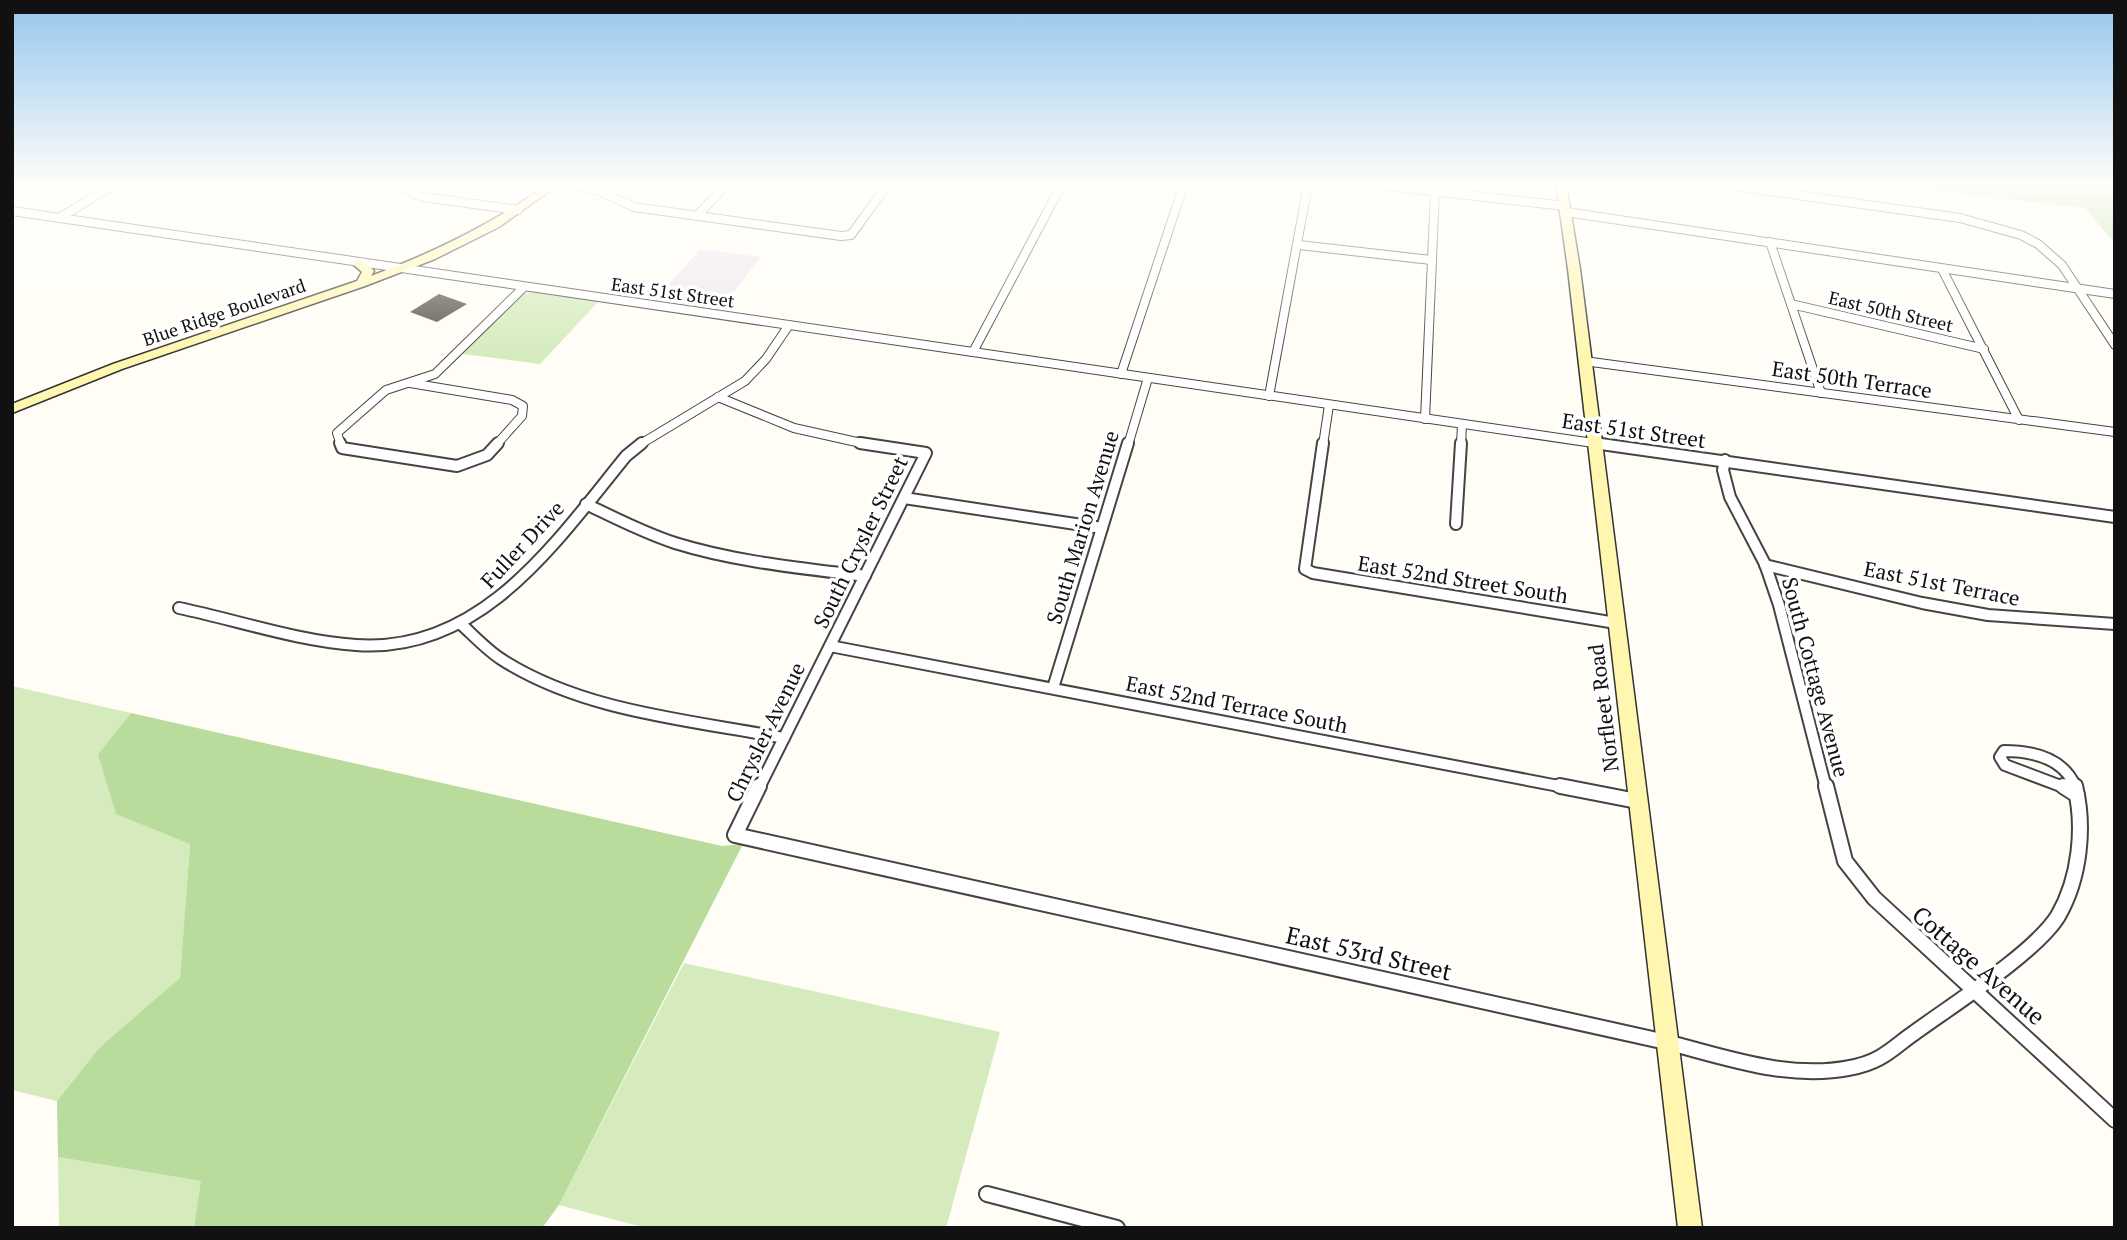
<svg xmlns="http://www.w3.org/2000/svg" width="2127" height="1240" font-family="'PT Serif',serif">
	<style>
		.industrial { fill: #eee6ef }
		.green { fill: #d5ebbd }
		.forest { fill: #b9dc9c }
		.building { fill: #5a524d }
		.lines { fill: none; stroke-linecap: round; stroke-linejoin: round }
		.street-far2-casing { stroke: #444; stroke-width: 10 }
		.street-far1-casing { stroke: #444; stroke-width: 14 }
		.street-casing { stroke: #444; stroke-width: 18 }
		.secondary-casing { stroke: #333; stroke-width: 3 }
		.street-far2 { stroke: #fff; stroke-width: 8 }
		.street-far1 { stroke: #fff; stroke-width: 10 }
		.street { stroke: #fff; stroke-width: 14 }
		.secondary { fill: #fff6b0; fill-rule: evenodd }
		.labels { text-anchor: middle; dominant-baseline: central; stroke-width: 7; stroke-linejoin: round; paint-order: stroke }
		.far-street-label { font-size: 18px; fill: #111; stroke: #fff }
		.street-label { font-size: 21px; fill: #111; stroke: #fff }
		.near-street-label { font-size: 24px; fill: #111; stroke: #fff }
	</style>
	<rect width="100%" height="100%" fill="#fffdf5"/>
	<!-- industrial -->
	<path class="industrial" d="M700,249L761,257L718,311L654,302Z"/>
	<!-- green -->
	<g class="green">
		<path d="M534,291L599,301L540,364L463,354L522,294Z"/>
		<path d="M12,686L131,713L98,754L190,844L180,979L99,1048L57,1101L12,1090Z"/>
		<path d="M684,963L1000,1032L946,1228H646L559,1205Z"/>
		<path d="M58,1157L202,1181L194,1228H59Z"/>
	</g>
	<!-- forest -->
	<g class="forest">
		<path d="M1870,184H2115V239H2111L2085,208Z"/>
		<path d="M131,713L722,846L743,844L559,1205L542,1228H194L201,1181L58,1157L57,1101L99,1048L180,978L190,844L116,814L98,754Z"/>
	</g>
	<!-- building -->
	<path class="building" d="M439,294L467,304L437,322L410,312Z"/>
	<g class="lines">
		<!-- street-far2 casing -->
		<g class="street-far2-casing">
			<g id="street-far2">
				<path d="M407,184V190L423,197L518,210"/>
				<path d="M570,184L597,190L634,207L841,236L851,235L888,184"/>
				<path d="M1369,184L1565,206"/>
				<path d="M1719,184L1960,218L2021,235L2038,244L2062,265L2115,345"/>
				<path d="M12,211L1607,445"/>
				<path d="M1566,212L2115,294"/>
				<path d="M697,216L727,184"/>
				<path d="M59,218L115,184"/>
				<path d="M1770,242L1821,393"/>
				<path d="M1299,245L1431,260"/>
				<path d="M1942,269L2019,420"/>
				<path d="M1791,304L1984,349"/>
				<path d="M973,352L1062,184"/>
				<path d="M1584,361L2115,432"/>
				<path d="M1121,374L1184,184"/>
				<path d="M410,383L512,400L523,406L522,416L496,445"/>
				<path d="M1269,396L1308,184"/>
				<path d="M718,397L794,428L870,445"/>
				<path d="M1425,419L1435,191"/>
				<path d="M341,445L337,433L386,390L435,374L524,287"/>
				<path d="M639,445L745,381L766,359L789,325"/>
				<path d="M1128,445L1148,378"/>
				<path d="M1323,445L1329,405"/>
				<path d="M1461,445L1462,424"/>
			</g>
		</g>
		<!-- street-far1 casing -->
		<g class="street-far1-casing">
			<g id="street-far1">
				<path d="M340,443L342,448L457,466L487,455L498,443"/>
				<path d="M1323,443L1305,569L1313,573L1616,623"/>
				<path d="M1594,443L2115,517"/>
				<path d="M1725,460L1723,470L1730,497L1765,564L1779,605L1826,788"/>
				<path d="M904,498L1102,528"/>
				<path d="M586,504C615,518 644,533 675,543C736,562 801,568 865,576"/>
				<path d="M1456,524L1461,443"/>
				<path d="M1765,565L1922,603L1988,615L2115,624"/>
				<path d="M179,608C237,620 297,641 356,645C481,654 556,542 626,456L642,443"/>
				<path d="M461,624C474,636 487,650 501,659C583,712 691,720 784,738"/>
				<path d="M830,646L1569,788"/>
				<path d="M1053,688L1128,443"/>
				<path d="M759,788L926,453L860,443"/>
				<path d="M2066,788L2005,765L2000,757L2004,751C2034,751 2064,758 2076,788"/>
			</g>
		</g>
		<!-- street casing -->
		<g class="street-casing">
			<g id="street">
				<path d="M759,786L735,835L1666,1042C1725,1057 1788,1080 1849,1068C1860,1066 1870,1063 1879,1058C1892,1051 1902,1041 1914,1033C1951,1006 2036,952 2058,916C2080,878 2085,827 2075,786"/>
				<path d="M1560,786L1637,801"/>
				<path d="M1826,786L1845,861L1874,898L2115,1120"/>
				<path d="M2063,786L2077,795"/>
				<path d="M987,1194L1117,1228"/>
			</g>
		</g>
		<!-- secondary casing -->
		<g class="secondary-casing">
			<g id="secondary">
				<path d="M548,184H559L499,227L435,259L365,286L122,369L12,413V404L113,364L357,281L362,272L354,265V261C362,259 369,265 374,271L371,276C435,252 493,224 548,184Z"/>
				<path d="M1556,184H1566L1580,269L1702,1228H1678L1568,269Z"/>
			</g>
		</g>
		<!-- street-far2 -->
		<use href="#street-far2" class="street-far2"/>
		<!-- street-far1 -->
		<use href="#street-far1" class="street-far1"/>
		<!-- street -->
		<use href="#street" class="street"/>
		<!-- secondary -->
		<use href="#secondary" class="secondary"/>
	</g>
	<!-- sky -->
	<linearGradient id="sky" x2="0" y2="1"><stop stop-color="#95c6ee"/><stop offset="0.52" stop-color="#fffefa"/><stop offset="1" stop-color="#fffefa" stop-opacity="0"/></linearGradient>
	<rect width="2127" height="357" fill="url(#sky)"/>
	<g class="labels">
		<!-- far-street labels -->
		<g class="far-street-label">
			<text transform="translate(673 292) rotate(8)">East 51st Street</text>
			<text transform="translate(1891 311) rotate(13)">East 50th Street</text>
			<text transform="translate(224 312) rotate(-19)">Blue Ridge Boulevard</text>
		</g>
		<!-- street labels -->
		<g class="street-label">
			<text transform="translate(1852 379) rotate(8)">East 50th Terrace</text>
			<text transform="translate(1634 430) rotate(8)">East 51st Street</text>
			<text transform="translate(1082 527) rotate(-73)">South Marion Avenue</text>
			<text transform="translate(860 542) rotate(-64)">South Crysler Street</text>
			<text transform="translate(522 544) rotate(-47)">Fuller Drive</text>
			<text transform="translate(1463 579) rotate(9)">East 52nd Street South</text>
			<text transform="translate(1942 583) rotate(11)">East 51st Terrace</text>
			<text transform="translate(1816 677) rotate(75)">South Cottage Avenue</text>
			<text transform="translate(1237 704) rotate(11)">East 52nd Terrace South</text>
			<text transform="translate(1603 708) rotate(-97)">Norfleet Road</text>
			<text transform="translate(765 732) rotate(-64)">Chrysler Avenue</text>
		</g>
		<!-- near-street labels -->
		<g class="near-street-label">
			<text transform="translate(1369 953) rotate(13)">East 53rd Street</text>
			<text transform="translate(1979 965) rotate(41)">Cottage Avenue</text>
		</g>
	</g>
	<!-- border -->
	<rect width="2127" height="1240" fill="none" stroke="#111111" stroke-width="28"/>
</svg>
